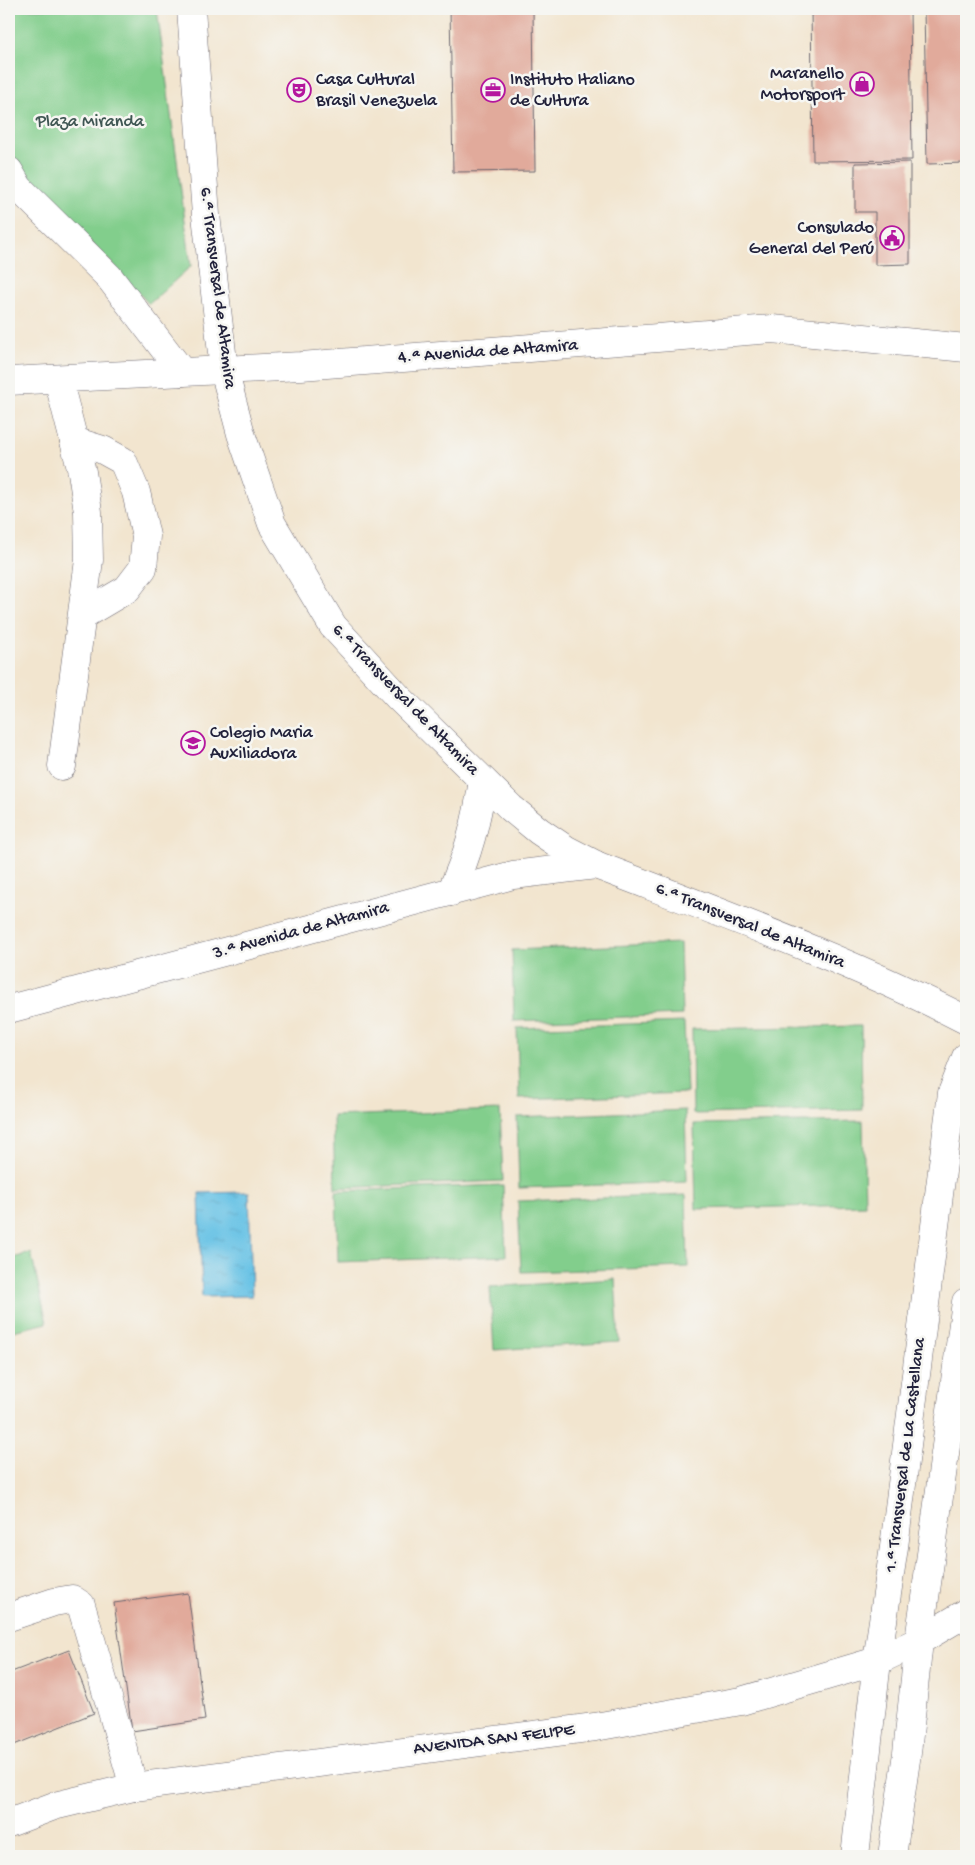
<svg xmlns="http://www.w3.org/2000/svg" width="975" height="1865" font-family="'Gochi Hand',sans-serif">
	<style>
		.park { fill: #82ce8c; stroke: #527864 }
		.water { fill: url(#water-ripples); stroke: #457290 }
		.building { fill: #e1aa9b }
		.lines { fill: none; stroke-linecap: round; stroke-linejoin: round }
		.minor-casing { stroke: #6b666f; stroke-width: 29 }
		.minor { stroke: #fff; stroke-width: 28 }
		.labels { text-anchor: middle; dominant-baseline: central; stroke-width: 5; stroke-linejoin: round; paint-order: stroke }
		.poi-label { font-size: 18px; fill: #22223b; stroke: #f6f6f2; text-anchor: start }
		.park-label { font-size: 18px; fill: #3f5653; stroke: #f6f6f2 }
		.street-label { font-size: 18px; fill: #22223b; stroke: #f6f6f2 }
	</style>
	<defs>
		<pattern id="water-ripples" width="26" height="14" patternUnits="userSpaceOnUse" patternTransform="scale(1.25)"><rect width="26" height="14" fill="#68c2e5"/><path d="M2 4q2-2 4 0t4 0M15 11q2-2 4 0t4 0" fill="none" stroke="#5aa6c5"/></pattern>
	</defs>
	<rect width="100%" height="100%" fill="#f6f6f2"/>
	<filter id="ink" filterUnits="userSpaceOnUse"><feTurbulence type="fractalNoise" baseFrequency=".02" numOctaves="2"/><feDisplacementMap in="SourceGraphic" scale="10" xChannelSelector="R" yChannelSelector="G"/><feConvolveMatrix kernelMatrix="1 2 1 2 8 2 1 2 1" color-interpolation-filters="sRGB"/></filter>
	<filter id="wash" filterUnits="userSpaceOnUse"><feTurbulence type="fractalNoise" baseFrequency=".0096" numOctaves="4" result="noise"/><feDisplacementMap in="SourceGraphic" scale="20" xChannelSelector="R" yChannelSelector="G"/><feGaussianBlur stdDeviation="1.12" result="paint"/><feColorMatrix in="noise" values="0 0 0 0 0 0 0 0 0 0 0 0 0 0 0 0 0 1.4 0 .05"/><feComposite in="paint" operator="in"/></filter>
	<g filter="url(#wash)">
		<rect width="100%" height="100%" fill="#f2e5cf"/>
		<!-- park -->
		<g class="park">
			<path d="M9,9H157L191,266L149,304L112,264L25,177L9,148Z"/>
			<path d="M680,943L682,1015L514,1021L512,950Z"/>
			<path d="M684,1022L687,1093L519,1099L517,1028Z"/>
			<path d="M861,1026L862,1110L693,1114L692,1029Z"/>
			<path d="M500,1110L503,1181L335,1188L333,1116Z"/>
			<path d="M685,1110L687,1182L519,1188L517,1117Z"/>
			<path d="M863,1121L865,1205L696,1209L694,1124Z"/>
			<path d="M503,1185L506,1256L338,1262L336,1191Z"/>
			<path d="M686,1195L688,1267L521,1272L518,1201Z"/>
			<path d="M31,1253L47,1323L9,1332V1259Z"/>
			<path d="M615,1279L619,1342L494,1350L490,1287Z"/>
		</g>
		<!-- water -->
		<path class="water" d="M249,1192L252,1296L202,1297L199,1193Z"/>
		<g id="blocks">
			<!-- building -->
			<g class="building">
				<path d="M450,9H533L535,171L453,172Z"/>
				<path d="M811,9H910L912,160L813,161Z"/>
				<path d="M924,9H966V163L927,164Z"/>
				<path d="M910,162V264L875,265V212H855V163Z"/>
				<path d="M188,1593L205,1720L132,1731L114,1603Z"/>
				<path d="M69,1650L94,1713L9,1747V1673Z"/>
			</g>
		</g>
	</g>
	<g filter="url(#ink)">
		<use href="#blocks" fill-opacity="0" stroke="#6b666f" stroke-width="1"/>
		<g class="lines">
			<!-- minor casing -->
			<g class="minor-casing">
				<g id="minor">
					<path d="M191,9L206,215L224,370L241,434L272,524L333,626L398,697L511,808L539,831L567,850L596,865C720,913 847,959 966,1020"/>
					<path d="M9,171L19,188L109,277L182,372"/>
					<path d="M58,379L82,472L88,512L89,560L62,766"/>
					<path d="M9,381L301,366L772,329L966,348"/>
					<path d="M74,441L103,450L123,461L136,492L146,536L143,568L127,589L83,615"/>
					<path d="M451,892C469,853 476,823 483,781"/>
					<path d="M9,1009L513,875L596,865"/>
					<path d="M9,1617L54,1602L72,1599L81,1605L134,1787"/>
					<path d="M9,1823L54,1806L134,1787L595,1727L741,1701L877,1661L919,1641L966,1613"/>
					<path d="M855,1856L877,1661L894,1547L952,1093L966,1057"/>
					<path d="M892,1856L907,1753L919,1641L966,1302"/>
				</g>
			</g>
			<!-- minor -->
			<use href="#minor" class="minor"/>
		</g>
	</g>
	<!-- icons -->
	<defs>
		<g id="shop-ring" transform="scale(1.25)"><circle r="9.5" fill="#f6f6f2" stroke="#b5179e" stroke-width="1.5"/><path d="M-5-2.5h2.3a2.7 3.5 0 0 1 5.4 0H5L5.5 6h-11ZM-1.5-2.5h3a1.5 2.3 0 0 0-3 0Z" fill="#b5179e"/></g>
		<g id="theatre-ring" transform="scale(1.25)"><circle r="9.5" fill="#f6f6f2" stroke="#b5179e" stroke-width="1.5"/><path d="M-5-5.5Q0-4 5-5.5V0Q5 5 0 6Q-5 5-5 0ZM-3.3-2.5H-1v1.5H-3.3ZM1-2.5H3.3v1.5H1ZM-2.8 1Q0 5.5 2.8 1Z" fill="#b5179e"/></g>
		<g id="office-ring" transform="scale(1.25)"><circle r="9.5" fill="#f6f6f2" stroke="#b5179e" stroke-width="1.5"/><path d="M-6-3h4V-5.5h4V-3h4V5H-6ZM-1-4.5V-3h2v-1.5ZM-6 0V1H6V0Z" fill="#b5179e"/></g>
		<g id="civic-ring" transform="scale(1.25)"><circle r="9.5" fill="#f6f6f2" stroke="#b5179e" stroke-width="1.5"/><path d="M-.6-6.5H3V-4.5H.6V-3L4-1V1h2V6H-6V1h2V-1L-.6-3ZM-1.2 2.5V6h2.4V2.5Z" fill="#b5179e"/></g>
		<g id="school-ring" transform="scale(1.25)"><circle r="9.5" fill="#f6f6f2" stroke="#b5179e" stroke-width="1.5"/><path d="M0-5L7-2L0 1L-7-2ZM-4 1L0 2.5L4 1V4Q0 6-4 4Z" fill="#b5179e"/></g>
	</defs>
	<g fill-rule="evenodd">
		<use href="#shop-ring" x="862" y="84"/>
		<use href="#theatre-ring" x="299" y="90"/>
		<use href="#office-ring" x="493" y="90"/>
		<use href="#civic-ring" x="892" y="238"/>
		<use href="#school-ring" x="193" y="743"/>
	</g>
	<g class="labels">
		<!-- poi labels -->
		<g class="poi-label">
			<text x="844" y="74" text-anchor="end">Maranello<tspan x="844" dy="21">Motorsport</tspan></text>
			<text x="316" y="80">Casa Cultural<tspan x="316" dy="21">Brasil Venezuela</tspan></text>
			<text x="510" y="80">Instituto Italiano<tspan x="510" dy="21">de Cultura</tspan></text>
			<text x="874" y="228" text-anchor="end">Consulado<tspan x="874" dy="21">General del Perú</tspan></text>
			<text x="210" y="733">Colegio Maria<tspan x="210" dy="21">Auxiliadora</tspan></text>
		</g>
		<!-- park labels -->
		<g class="park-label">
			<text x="90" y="122">Plaza Miranda</text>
		</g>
		<!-- street labels -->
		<g class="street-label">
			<text transform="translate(217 288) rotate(83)">6.ª Transversal de Altamira</text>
			<text transform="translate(488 352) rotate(-4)">4.ª Avenida de Altamira</text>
			<text transform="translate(405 700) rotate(46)">6.ª Transversal de Altamira</text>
			<text transform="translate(750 926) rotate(22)">6.ª Transversal de Altamira</text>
			<text transform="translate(301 931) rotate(-15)">3.ª Avenida de Altamira</text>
			<text transform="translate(906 1455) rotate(-83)">1.ª Transversal de La Castellana</text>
			<text transform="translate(494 1740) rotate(-7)">AVENIDA SAN FELIPE</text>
		</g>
	</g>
	<!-- margin -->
	<rect width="975" height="1865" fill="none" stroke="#f6f6f2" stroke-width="30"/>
</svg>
